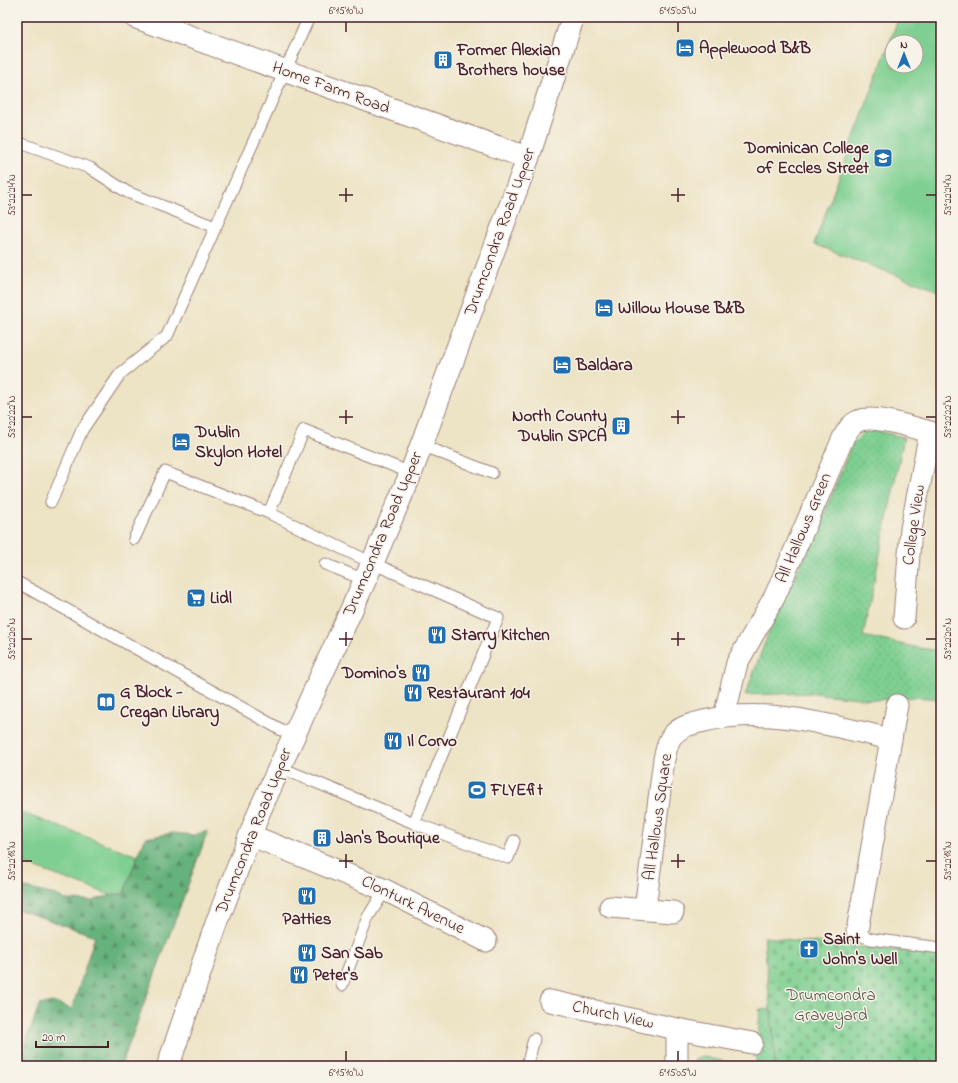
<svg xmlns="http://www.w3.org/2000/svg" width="958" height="1083" font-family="'Indie Flower',sans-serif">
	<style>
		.grass { fill: #7ecf91; stroke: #64775e; fill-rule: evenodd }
		.forest { fill: url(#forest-firs); stroke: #586853 }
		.cemetery { fill: url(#cemetery-stones); stroke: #64775e }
		.park { fill: url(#park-dots); stroke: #64775e }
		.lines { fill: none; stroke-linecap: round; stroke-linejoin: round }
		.service-casing { stroke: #9c8178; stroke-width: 13 }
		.minor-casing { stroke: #9c8178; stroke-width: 23 }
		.tertiary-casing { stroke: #9c8178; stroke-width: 24 }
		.secondary-casing { stroke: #9c8178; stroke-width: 24 }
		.service { stroke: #fff; stroke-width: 11 }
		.minor { stroke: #fff; stroke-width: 21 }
		.tertiary { stroke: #fff; stroke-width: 22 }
		.secondary { stroke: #fff; stroke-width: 22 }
		.ticks { fill: none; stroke: #4a1f2b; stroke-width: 1.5 }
		.labels { text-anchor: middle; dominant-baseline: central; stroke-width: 3; stroke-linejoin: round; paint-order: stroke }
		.poi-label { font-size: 17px; font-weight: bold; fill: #4a1f2b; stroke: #f7f3e8; text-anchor: start }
		.street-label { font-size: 17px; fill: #4a1f2b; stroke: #f7f3e8 }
		.park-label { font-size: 17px; fill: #5a544a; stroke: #f7f3e8 }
		.neatline { fill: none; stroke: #4a1f2b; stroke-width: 1.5 }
		.ticks-label { font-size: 10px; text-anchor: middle; fill: #4a1f2b }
	</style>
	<defs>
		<pattern id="forest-firs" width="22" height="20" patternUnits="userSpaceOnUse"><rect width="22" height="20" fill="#66b27b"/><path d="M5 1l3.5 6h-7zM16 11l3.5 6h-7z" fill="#569065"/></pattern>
		<pattern id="cemetery-stones" width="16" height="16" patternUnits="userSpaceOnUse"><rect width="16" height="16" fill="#7ecf91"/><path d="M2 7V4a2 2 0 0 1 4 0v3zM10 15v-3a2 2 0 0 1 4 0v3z" fill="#6eb17d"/></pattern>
		<pattern id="park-dots" width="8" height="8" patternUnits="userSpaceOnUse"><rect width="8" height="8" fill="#7ecf91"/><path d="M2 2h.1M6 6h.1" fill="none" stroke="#6eb17d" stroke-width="1.8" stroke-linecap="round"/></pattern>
	</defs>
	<rect width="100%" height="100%" fill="#f7f3e8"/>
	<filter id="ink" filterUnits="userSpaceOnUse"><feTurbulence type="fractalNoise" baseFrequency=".025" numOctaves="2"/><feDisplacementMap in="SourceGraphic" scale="8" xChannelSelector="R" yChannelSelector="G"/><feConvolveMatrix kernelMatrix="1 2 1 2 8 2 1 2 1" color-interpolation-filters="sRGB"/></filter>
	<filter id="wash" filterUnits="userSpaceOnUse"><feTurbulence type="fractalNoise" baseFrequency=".012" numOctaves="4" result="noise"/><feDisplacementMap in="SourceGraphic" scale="16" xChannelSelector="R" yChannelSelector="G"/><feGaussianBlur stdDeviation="0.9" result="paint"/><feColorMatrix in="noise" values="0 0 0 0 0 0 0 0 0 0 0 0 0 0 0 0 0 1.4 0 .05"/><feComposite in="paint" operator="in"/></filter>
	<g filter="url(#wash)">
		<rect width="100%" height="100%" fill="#ede3c5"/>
		<!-- grass -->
		<g class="grass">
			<path d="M899,17H941V292L814,244ZM892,42H916V66H892Z"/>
			<path d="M17,811L143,858L127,901L17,861Z"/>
		</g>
		<!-- forest -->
		<path class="forest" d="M208,831L121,1066H23L21,1056L39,1005L52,1002L72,1009L95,936L17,909V884L21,887L56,895L66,900L93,901L104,897L124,893L140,849L146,838L172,833L194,835Z"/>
		<!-- cemetery -->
		<path class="cemetery" d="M764,937L941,955V1066H775Z"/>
		<!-- park -->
		<g class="park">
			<path d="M867,429L904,437L863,636L919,648L941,651V699L915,697L875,700L813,693L745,695L772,624L821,522L852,444Z"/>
			<path d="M760,1009L771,1010L775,1066H756Z"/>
			<path d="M700,1057H703L746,1066H694L695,1060Z"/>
		</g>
	</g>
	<g filter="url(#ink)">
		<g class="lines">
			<!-- service casing -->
			<g class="service-casing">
				<g id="service">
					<path d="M17,142L90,168L127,192L215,227"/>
					<path d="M421,445L492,473"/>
					<path d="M51,502L82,430L120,374L167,336L309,17"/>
					<path d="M134,539L165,472L269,513"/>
					<path d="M325,564L365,580"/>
					<path d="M17,582L294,737"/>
					<path d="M279,767L414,823L498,618L372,563L269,513L304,430L411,473"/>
					<path d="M414,823L508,858L514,841"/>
					<path d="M857,931L860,935L871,939L941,948"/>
					<path d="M342,985L368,917L385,890"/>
					<path d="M527,1066L534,1039"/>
				</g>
			</g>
			<!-- minor casing -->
			<g class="minor-casing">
				<g id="minor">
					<path d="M904,618L911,529L930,432"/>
					<path d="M724,717L737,663L775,596L844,436C848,430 851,424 858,421C875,413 923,431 941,435"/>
					<path d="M250,835L385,890L486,941"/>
					<path d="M610,907L673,912"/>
					<path d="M645,909L664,759C666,752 667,742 672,736C680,726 692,724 704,721C769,706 828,725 891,739"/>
					<path d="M857,931L897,705"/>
					<path d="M550,1001L677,1029L752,1043"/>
					<path d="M677,1066V1029"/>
				</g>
			</g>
			<!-- tertiary casing -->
			<g class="tertiary-casing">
				<path id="tertiary" d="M135,17L528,158"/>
			</g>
			<!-- secondary casing -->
			<g class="secondary-casing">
				<path id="secondary" d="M168,1066L217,922L259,812L365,580L411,473L528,158L573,17"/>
			</g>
			<!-- service -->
			<use href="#service" class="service"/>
			<!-- minor -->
			<use href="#minor" class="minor"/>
			<!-- tertiary -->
			<use href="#tertiary" class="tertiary"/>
			<!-- secondary -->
			<use href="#secondary" class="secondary"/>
		</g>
	</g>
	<!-- ticks -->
	<path class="ticks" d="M346,22V32M678,22V32M346,188V202M678,188V202M22,195H32M339,195H353M671,195H685M926,195H936M346,410V424M678,410V424M22,417H32M339,417H353M671,417H685M926,417H936M346,632V646M678,632V646M22,639H32M339,639H353M671,639H685M926,639H936M346,854V868M678,854V868M22,861H32M339,861H353M671,861H685M926,861H936M346,1051V1061M678,1051V1061"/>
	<!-- icons -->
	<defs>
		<g id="hotel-square" transform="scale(1)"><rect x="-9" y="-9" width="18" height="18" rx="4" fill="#1f6fb2" stroke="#f7f3e8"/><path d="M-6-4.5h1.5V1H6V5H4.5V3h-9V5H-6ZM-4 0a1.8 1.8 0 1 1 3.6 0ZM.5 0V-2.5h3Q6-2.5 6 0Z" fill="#fff"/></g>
		<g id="building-square" transform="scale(1)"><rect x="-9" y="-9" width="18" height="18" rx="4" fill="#1f6fb2" stroke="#f7f3e8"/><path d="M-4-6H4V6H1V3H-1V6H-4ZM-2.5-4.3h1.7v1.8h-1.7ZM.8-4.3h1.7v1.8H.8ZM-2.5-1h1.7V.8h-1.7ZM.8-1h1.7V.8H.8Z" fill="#fff"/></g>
		<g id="school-square" transform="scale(1)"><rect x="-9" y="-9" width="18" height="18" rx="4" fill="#1f6fb2" stroke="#f7f3e8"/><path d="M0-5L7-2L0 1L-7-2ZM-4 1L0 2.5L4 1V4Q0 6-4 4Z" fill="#fff"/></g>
		<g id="supermarket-square" transform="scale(1)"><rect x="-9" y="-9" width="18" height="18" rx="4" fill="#1f6fb2" stroke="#f7f3e8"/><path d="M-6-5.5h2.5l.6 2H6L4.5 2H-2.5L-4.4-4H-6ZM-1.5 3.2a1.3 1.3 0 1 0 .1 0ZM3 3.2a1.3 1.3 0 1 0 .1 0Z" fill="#fff"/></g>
		<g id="restaurant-square" transform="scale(1)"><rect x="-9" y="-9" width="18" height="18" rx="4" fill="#1f6fb2" stroke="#f7f3e8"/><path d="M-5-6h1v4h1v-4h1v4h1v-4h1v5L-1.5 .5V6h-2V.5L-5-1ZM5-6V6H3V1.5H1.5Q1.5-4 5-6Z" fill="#fff"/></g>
		<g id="library-square" transform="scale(1)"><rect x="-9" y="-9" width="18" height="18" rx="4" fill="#1f6fb2" stroke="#f7f3e8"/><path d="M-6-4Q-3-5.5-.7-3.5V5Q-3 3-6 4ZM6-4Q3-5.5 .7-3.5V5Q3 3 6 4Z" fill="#fff"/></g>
		<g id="stadium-square" transform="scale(1)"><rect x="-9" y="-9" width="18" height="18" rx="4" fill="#1f6fb2" stroke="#f7f3e8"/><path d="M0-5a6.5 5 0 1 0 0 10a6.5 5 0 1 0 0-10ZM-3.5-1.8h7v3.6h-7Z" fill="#fff"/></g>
		<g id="church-square" transform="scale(1)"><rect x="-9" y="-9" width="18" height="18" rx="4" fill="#1f6fb2" stroke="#f7f3e8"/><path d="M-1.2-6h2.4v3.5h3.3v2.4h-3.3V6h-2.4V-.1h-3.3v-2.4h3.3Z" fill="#fff"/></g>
	</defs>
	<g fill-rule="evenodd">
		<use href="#hotel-square" x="685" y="48"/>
		<use href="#building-square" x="443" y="60"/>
		<use href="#school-square" x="883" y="158"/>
		<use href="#hotel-square" x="604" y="308"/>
		<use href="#hotel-square" x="562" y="365"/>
		<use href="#building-square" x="621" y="426"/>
		<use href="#hotel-square" x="181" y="442"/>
		<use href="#supermarket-square" x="196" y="598"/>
		<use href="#restaurant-square" x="437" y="635"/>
		<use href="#restaurant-square" x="421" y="673"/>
		<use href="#restaurant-square" x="413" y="693"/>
		<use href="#library-square" x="106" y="702"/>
		<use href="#restaurant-square" x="393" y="741"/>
		<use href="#stadium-square" x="477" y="790"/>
		<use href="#building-square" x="322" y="838"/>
		<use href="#restaurant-square" x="307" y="896"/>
		<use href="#church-square" x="809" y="949"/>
		<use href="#restaurant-square" x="307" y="953"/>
		<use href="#restaurant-square" x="299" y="975"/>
	</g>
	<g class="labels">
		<!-- poi labels -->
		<g class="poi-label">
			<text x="699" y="48">Applewood B&amp;B</text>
			<text x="457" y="50">Former Alexian<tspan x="457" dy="20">Brothers house</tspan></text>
			<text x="869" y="148" text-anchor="end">Dominican College<tspan x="869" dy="20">of Eccles Street</tspan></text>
			<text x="618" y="308">Willow House B&amp;B</text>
			<text x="576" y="365">Baldara</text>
			<text x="607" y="416" text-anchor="end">North County<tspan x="607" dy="20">Dublin SPCA</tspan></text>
			<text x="195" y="432">Dublin<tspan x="195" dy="20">Skylon Hotel</tspan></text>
			<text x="210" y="598">Lidl</text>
			<text x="451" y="635">Starry Kitchen</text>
			<text x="407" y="673" text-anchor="end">Domino's</text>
			<text x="120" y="692">G Block -<tspan x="120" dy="20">Cregan Library</tspan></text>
			<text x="427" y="693">Restaurant 104</text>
			<text x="407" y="741">Il Corvo</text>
			<text x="491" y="790">FLYEfit</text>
			<text x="336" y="838">Jan's Boutique</text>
			<text x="307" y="919" text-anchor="middle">Patties</text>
			<text x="823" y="939">Saint<tspan x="823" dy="20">John's Well</tspan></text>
			<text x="321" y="953">San Sab</text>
			<text x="313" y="975">Peter's</text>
		</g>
		<!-- street labels -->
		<g class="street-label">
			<text transform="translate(331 88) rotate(20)">Home Farm Road</text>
			<text transform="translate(500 232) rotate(-70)">Drumcondra Road Upper</text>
			<text transform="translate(914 525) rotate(-82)">College View</text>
			<text transform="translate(804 528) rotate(-67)">All Hallows Green</text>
			<text transform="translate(383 534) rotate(-67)">Drumcondra Road Upper</text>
			<text transform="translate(658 817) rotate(-82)">All Hallows Square</text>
			<text transform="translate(254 831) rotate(-68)">Drumcondra Road Upper</text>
			<text transform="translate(413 905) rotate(26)">Clonturk Avenue</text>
			<text transform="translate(613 1015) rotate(12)">Church View</text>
		</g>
		<!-- park labels -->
		<g class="park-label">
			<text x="831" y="995">Drumcondra<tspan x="831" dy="20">Graveyard</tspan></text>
		</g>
	</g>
	<!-- margin -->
	<rect width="958" height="1083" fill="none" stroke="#f7f3e8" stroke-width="44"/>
	<!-- north arrow -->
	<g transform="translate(904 54)"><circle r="19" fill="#f7f3e8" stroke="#b29e9c"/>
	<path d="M0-3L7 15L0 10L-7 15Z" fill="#1f6fb2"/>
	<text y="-6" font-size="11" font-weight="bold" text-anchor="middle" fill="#4a1f2b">N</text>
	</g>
	<!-- scale -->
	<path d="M36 1041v6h72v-6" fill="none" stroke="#4a1f2b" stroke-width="2"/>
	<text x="42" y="1041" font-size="12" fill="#4a1f2b" stroke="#f7f3e8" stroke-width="3" paint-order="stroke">20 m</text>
	<rect x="22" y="22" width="914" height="1039" class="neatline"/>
	<g class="ticks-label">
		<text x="346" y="14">6°15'10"W</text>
		<text x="678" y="14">6°15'05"W</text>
		<text transform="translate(11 195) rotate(-90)" y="4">53°22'24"N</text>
		<text transform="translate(947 195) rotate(-90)" y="4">53°22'24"N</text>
		<text transform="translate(11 417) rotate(-90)" y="4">53°22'22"N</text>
		<text transform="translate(947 417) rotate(-90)" y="4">53°22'22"N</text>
		<text transform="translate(11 639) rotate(-90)" y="4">53°22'20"N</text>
		<text transform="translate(947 639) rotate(-90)" y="4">53°22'20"N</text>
		<text transform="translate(11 861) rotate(-90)" y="4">53°22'18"N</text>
		<text transform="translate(947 861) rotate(-90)" y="4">53°22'18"N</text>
		<text x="346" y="1076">6°15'10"W</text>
		<text x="678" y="1076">6°15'05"W</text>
	</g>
</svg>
